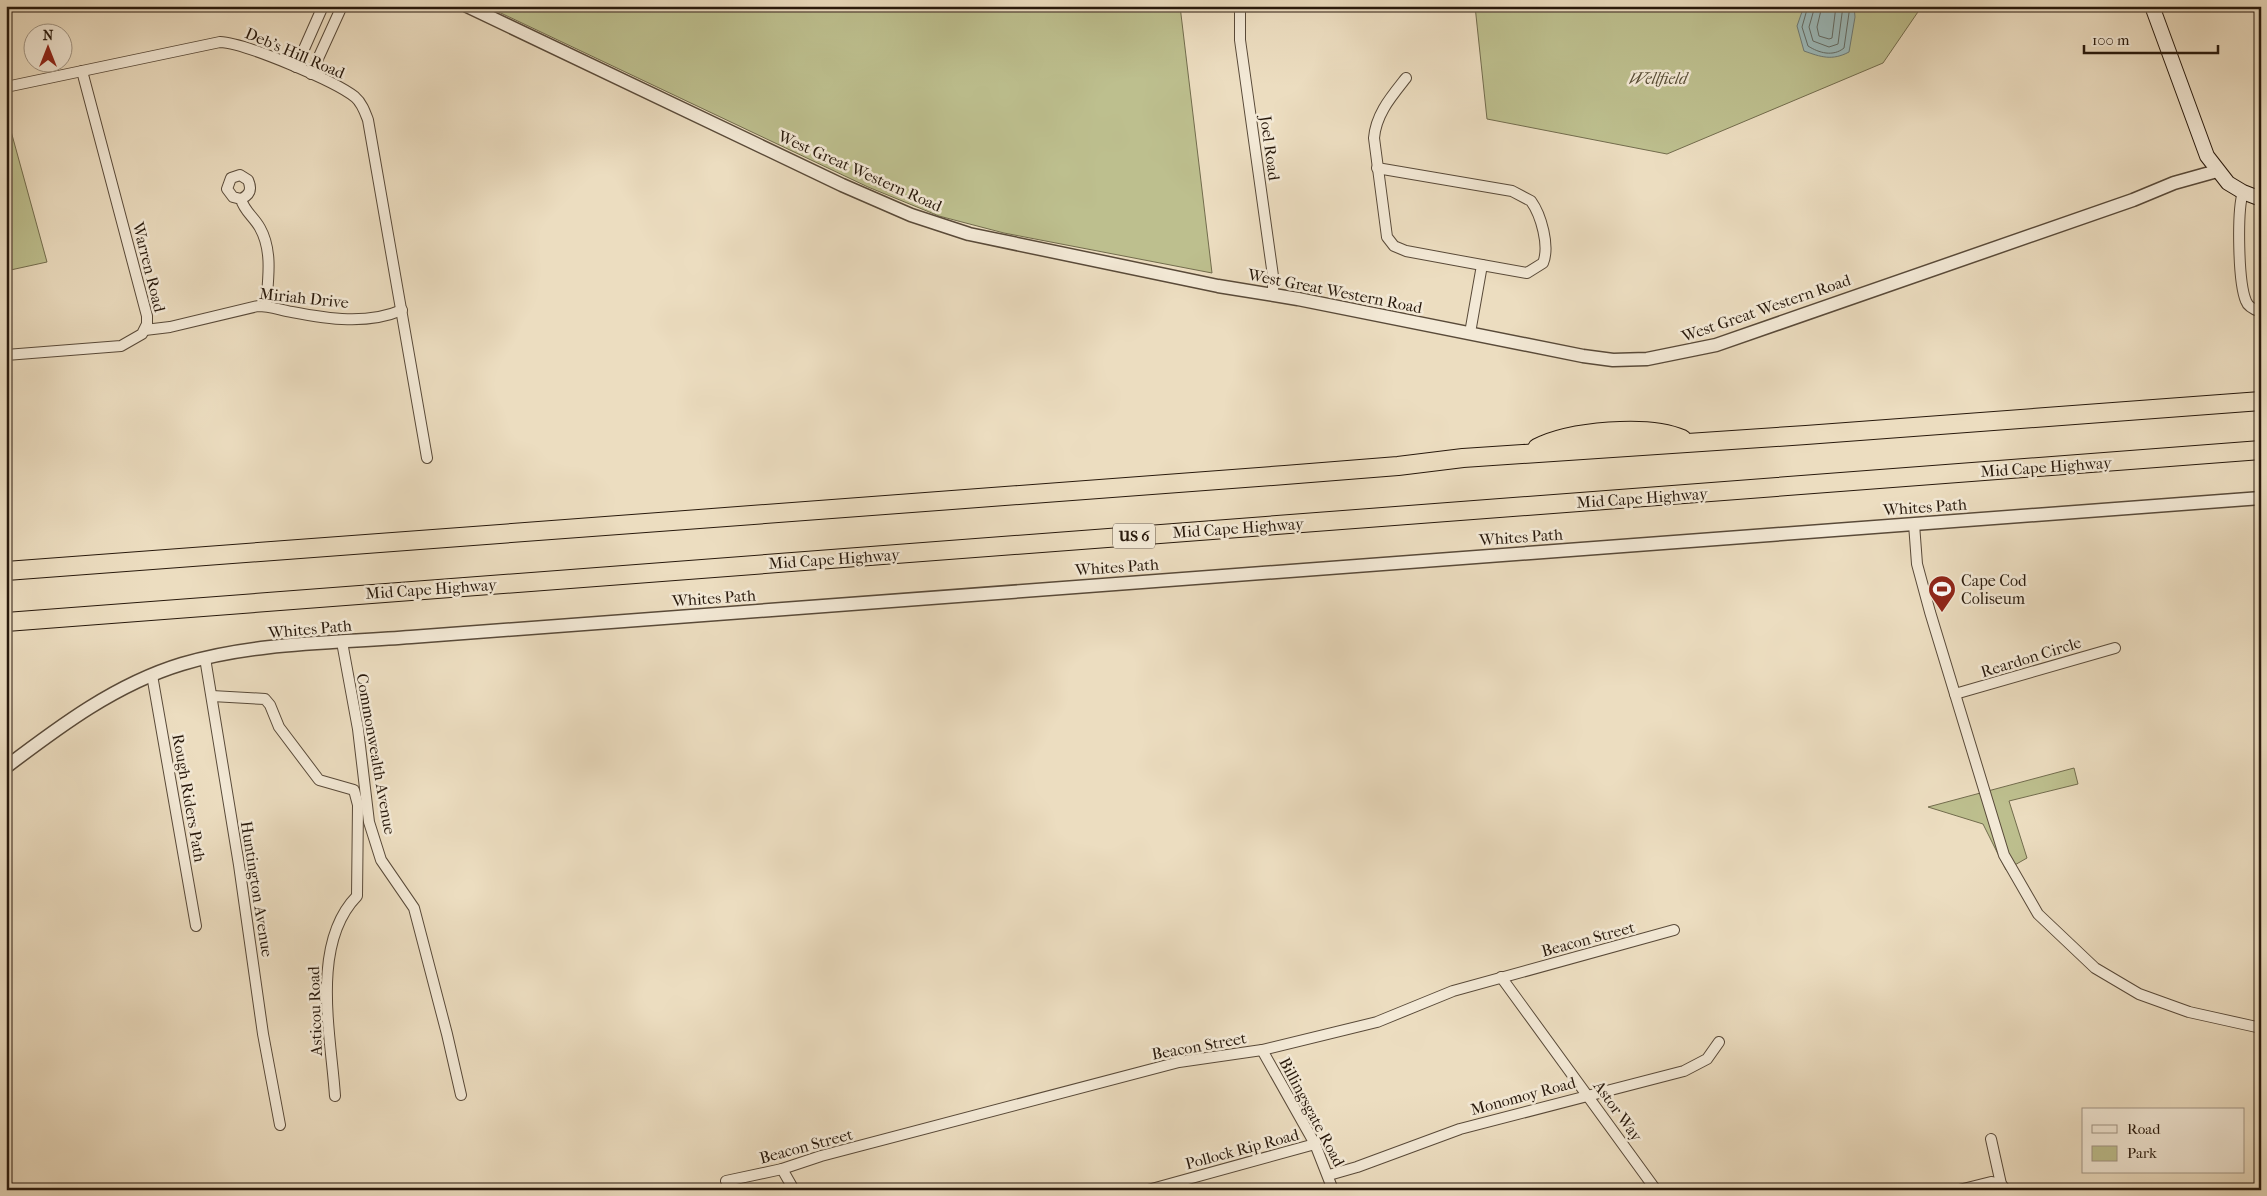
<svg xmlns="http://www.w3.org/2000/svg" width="2267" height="1196" font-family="'IM FELL French Canon',serif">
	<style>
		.green { fill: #bdbf8e; stroke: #726c4d }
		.water { fill: #9bbabb; stroke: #6d7a75 }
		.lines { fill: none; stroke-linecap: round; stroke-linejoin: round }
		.shore { stroke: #626a64; stroke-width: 1 }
		.minor-casing { stroke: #594a39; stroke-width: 12 }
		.tertiary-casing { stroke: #594a39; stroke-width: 15 }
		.secondary-casing { stroke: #28190c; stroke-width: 16 }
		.motorway-casing { stroke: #28190c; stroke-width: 20 }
		.minor { stroke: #f3e9d6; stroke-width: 10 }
		.tertiary { stroke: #f3e9d6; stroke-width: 12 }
		.secondary { stroke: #f3e9d6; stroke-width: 14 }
		.motorway { stroke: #ecddc0; stroke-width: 18 }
		.labels { text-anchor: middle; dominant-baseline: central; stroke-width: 5; stroke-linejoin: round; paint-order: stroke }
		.shield { fill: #f3e9d6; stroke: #655749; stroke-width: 1 }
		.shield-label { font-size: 15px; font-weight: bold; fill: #28190c }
		.street-label { font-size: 16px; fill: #28190c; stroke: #f3e9d6 }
		.park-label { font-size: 16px; font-style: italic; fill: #554b33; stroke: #f3e9d6 }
		.poi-label { font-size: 16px; fill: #28190c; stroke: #f3e9d6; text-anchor: start }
	</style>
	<rect width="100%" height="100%" fill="#ecddc0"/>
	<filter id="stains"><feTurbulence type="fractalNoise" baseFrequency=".004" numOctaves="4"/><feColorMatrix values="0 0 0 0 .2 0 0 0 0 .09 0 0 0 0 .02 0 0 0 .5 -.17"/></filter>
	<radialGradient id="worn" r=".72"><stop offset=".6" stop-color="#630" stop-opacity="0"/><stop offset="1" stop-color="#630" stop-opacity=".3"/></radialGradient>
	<!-- green -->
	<g class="green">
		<path d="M486,6H1180L1212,273L1004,233L939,216L868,187Z"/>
		<path d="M1475,6H1922L1883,63L1667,154L1487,119Z"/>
		<path d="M6,113L47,262L6,271Z"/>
		<path d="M2074,768L2078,784L2009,801L2027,858L2006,870L1983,824L1928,807Z"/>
	</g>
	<!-- water -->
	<path class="water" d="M1804,6H1854L1855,17L1849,52C1832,61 1821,57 1804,51L1797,26Z"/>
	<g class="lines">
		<!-- shore -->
		<g class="shore">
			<path d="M1808,6L1802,27L1808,46C1819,53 1833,57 1844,48L1850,6"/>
			<path d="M1815,6L1809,27L1813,41L1829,47L1838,44L1843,6"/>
			<path d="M1822,6L1817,27L1819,36L1829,39L1832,38L1836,6"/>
		</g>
		<!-- minor casing -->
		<g class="minor-casing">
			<g id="minor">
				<path d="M1240,6V40L1273,276V295"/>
				<path d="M296,67L323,6"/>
				<path d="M311,74L342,6"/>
				<path d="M1406,78C1391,97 1376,114 1374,138L1387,237L1394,246L1406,251L1482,265L1470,333"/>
				<path d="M6,87L220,42C245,43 335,81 355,97C362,103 365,112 368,120L427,458"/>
				<path d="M1377,168L1512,191L1531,201C1541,215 1550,246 1543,263L1527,273L1482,265"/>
				<path d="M2243,192C2237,211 2238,282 2246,301C2248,307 2255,310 2261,312"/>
				<path d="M241,199C250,195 252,189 248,180L240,175L231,178L227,189L233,197L241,199C244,211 254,217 260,228C273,251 268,280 266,306"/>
				<path d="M145,330L170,327L258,306C270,306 280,310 292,312C328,319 367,325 402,310"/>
				<path d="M6,355L121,346L142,334L147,324V316L82,71"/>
				<path d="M1914,524L1917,564L1930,612L2004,855L2038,914L2095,968L2139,994L2189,1012L2261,1028"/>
				<path d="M342,642L358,729L369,822L381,860L414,908L447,1034L461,1095"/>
				<path d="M205,658L239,865L263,1034L280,1125"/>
				<path d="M152,675L196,926"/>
				<path d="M1955,694L2115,648"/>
				<path d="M212,696L265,699L270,705L279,727L319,780L354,790L358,805L357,896C310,944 331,1035 335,1096"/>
				<path d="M1501,977L1656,1190"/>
				<path d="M1262,1050L1315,1144L1333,1190"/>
				<path d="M1991,1139L2001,1184L2006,1190"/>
				<path d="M782,1169L794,1190"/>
				<path d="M1329,1175L1357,1167L1460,1129L1684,1071L1707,1059L1719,1042"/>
				<path d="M726,1181L782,1169L821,1156L1179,1062L1262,1050L1377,1022L1453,991L1674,930"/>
				<path d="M1148,1190L1315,1144"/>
				<path d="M1959,1190L1991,1182L2001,1184"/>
			</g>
		</g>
		<!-- tertiary casing -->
		<g class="tertiary-casing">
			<g id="tertiary">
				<path d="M467,6L842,185L911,215L969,234L1218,286L1298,299L1583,356L1613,360L1647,359L1716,345L2133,200L2174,183L2217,171"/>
				<path d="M6,767C60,726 116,684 182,664C255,642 336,643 411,637L2261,498"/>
			</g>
		</g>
		<!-- secondary casing -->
		<g class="secondary-casing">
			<path id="secondary" d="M2152,6L2207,156L2228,183L2243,192L2261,199"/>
		</g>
		<!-- motorway casing -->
		<g class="motorway-casing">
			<g id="motorway">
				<path d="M1537,448C1570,431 1648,424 1682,439"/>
				<path d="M6,571L1285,475L1398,466L1463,458L1806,435L2261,401"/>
				<path d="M6,622L2261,450"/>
			</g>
		</g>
		<!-- minor -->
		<use href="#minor" class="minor"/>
		<!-- tertiary -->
		<use href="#tertiary" class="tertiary"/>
		<!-- secondary -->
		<use href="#secondary" class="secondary"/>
		<!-- motorway -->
		<use href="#motorway" class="motorway"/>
	</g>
	<!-- icons -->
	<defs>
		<g id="stadium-pin" transform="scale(1.4375)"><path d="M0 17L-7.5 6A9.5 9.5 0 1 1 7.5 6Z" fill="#8f2418" stroke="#f3e9d6"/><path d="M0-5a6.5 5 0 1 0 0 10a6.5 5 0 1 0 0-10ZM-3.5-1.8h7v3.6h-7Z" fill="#fff"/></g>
	</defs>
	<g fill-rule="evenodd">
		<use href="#stadium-pin" x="1942" y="589"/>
	</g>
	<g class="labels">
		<!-- shield labels -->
		<rect class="shield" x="1113" y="523.5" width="42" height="25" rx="4"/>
		<g class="shield-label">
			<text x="1134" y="536">US 6</text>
		</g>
		<!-- street labels -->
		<g class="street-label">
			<text transform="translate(295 53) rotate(23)">Deb's Hill Road</text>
			<text transform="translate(1270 148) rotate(82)">Joel Road</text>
			<text transform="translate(860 171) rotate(24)">West Great Western Road</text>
			<text transform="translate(149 267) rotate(76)">Warren Road</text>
			<text transform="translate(1335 291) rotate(11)">West Great Western Road</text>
			<text transform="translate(304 298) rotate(6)">Miriah Drive</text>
			<text transform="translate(1766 308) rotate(-19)">West Great Western Road</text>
			<text transform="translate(2046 467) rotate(-4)">Mid Cape Highway</text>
			<text transform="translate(1642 498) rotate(-4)">Mid Cape Highway</text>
			<text transform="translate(1925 507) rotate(-4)">Whites Path</text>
			<text transform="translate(1238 528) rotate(-4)">Mid Cape Highway</text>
			<text transform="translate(1521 537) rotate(-4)">Whites Path</text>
			<text transform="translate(834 559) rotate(-4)">Mid Cape Highway</text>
			<text transform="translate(1117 567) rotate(-4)">Whites Path</text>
			<text transform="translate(431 589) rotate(-4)">Mid Cape Highway</text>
			<text transform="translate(714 598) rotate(-4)">Whites Path</text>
			<text transform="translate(310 629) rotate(-5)">Whites Path</text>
			<text transform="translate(2031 657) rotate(-17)">Reardon Circle</text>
			<text transform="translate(376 754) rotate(80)">Commonwealth Avenue</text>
			<text transform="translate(189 798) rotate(80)">Rough Riders Path</text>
			<text transform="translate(257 889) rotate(81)">Huntington Avenue</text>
			<text transform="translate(1588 939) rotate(-15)">Beacon Street</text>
			<text transform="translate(315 1011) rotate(-92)">Asticou Road</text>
			<text transform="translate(1199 1046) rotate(-10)">Beacon Street</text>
			<text transform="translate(1523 1096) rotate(-15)">Monomoy Road</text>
			<text transform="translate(1618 1111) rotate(54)">Astor Way</text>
			<text transform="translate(1312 1112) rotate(62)">Billingsgate Road</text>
			<text transform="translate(806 1146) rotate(-15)">Beacon Street</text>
			<text transform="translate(1242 1149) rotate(-15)">Pollock Rip Road</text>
		</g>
		<!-- park labels -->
		<g class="park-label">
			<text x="1658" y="78">Wellfield</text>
		</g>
		<!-- poi labels -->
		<g class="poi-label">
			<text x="1961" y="580">Cape Cod<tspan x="1961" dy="18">Coliseum</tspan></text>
		</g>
	</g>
	<!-- margin -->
	<rect width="2267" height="1196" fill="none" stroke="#ecddc0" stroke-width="25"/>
	<rect x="8" y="8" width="2252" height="1181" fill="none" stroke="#28190c" stroke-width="2.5"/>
	<rect x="12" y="12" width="2242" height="1171" fill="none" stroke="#28190c"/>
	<!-- legend -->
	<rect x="2082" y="1108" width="162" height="65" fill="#f3e9d6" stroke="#a29685"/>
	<rect x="2092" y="1125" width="25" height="8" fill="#f3e9d6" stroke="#a29685"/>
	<text x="2127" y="1134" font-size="15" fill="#28190c">Road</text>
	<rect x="2092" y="1146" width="25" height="15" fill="#bdbf8e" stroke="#a29685"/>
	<text x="2127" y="1158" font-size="15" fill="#28190c">Park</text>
	<!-- north arrow -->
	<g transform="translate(48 48)"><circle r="24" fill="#f3e9d6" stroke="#a29685"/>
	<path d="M0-4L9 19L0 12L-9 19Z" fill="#8f2418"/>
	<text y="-8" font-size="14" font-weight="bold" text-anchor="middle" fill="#28190c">N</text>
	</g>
	<!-- scale -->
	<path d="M2084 45v8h134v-8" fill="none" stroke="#28190c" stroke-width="2.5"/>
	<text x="2092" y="45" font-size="15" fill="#28190c" stroke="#f3e9d6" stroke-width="4" paint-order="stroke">100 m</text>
	<rect width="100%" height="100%" filter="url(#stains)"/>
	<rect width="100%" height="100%" fill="url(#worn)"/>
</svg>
